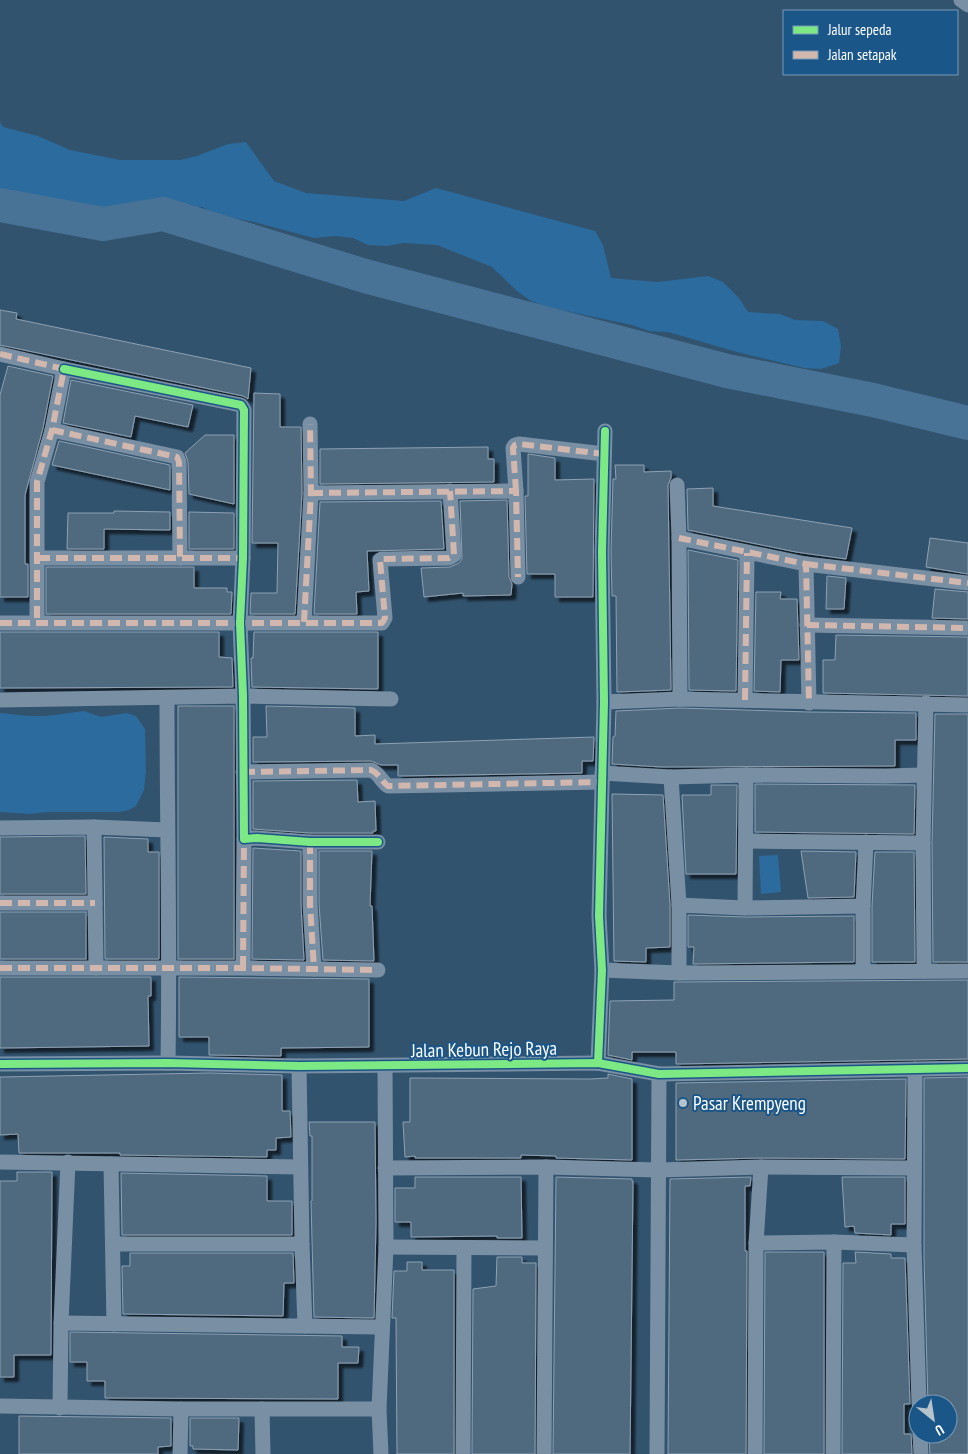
<svg xmlns="http://www.w3.org/2000/svg" width="968" height="1454" font-family="'PT Sans Narrow',sans-serif">
	<style>
		.green { fill: #2b6b9d }
		.lines { fill: none; stroke-linecap: round; stroke-linejoin: round }
		.river { stroke: #487396; stroke-width: 34 }
		.building { fill: #4f697e; stroke: #8da1b2; filter: url(#shadow) }
		.minor { stroke: #798fa4; stroke-width: 15 }
		.quiet { stroke: #d1b7ad; stroke-width: 6; stroke-dasharray: 12 6; stroke-linecap: butt }
		.cycleway-casing { stroke: #1a5687; stroke-width: 11 }
		.cycleway { stroke: #7ce984; stroke-width: 8 }
		.poi-dot { fill: #b7c3cc; stroke: #1a5687; stroke-width: 2 }
		.labels { text-anchor: middle; dominant-baseline: central; stroke-width: 4; stroke-linejoin: round; paint-order: stroke }
		.street-label { font-size: 19px; fill: #fff; stroke: #1a5687 }
		.poi-label { font-size: 19px; fill: #fff; stroke: #1a5687; text-anchor: start }
	</style>
	<defs>
		<filter id="shadow"><feDropShadow dx="4.5" dy="4.5" stdDeviation="1" flood-color="#0009"/></filter>
	</defs>
	<rect width="100%" height="100%" fill="#32536e"/>
	<!-- green -->
	<g class="green">
		<path d="M0,122L3,127L38,136L70,150L120,160H180L197,156L228,144L246,142L274,181L306,193L404,201L436,188L595,231L603,245L611,278L658,282L708,276L723,282L739,298L748,312L780,314L795,320L823,321L838,329L841,346L839,363L821,369L804,368L737,352L668,332L649,331L632,325L547,307L531,301L517,291L492,267L437,245L403,243L387,246L368,245L353,238L335,236L314,238L254,222L218,215L202,207L127,213L92,210L76,205H24L0,215Z"/>
		<path d="M84,711L101,717L127,713L136,716L145,729L146,771L144,790L136,806L129,810L120,812H47L30,814L0,812V713L28,716H46Z"/>
		<path d="M778,855L781,892L761,894L759,856Z"/>
	</g>
	<g class="lines">
		<!-- river -->
		<path class="river" d="M0,205L103,224L163,214L365,276L727,371L873,400L968,423"/>
	</g>
	<!-- building -->
	<g class="building">
		<path d="M0,310L17,313L16,319L251,368L248,399L243,396L0,345Z"/>
		<path d="M8,366L53,376L43,428L25,495V564H28V597H0V395Z"/>
		<path d="M71,380L193,405L188,427L135,416L131,437L63,423Z"/>
		<path d="M254,393L280,394V427H301L302,493L295,614H250L251,593H277L278,543H252Z"/>
		<path d="M205,435H234V504L189,494L188,462L185,453Z"/>
		<path d="M59,441L170,465V490L52,465Z"/>
		<path d="M488,447V459H494V482L320,484V449Z"/>
		<path d="M528,454L555,458V480L594,479L593,597H555V574H527L525,496H528Z"/>
		<path d="M615,465H644V472L671,471V478L668,485L671,690L617,692L616,596H612L611,552L613,479H616Z"/>
		<path d="M713,488V506L852,528L846,559L796,552L688,530L687,489Z"/>
		<path d="M507,500L509,577L512,584L511,595L463,596V593L424,597L421,568L450,567L459,563L462,559L460,501Z"/>
		<path d="M441,501L444,549L367,551L369,591L356,592L357,614H314L320,502Z"/>
		<path d="M114,511L170,512V530L104,529V549H67L68,513H114Z"/>
		<path d="M189,512L234,513V549H189Z"/>
		<path d="M930,538L968,543V574L926,567Z"/>
		<path d="M688,550L738,560L736,691L689,690Z"/>
		<path d="M46,567H194V588H227V592H232L231,614H46Z"/>
		<path d="M827,576L846,578L844,609H826Z"/>
		<path d="M935,589L968,592V619L932,618Z"/>
		<path d="M756,592H781L780,599H797L799,660H781L780,692L754,691Z"/>
		<path d="M0,632H219V657L232,658L233,687L0,688Z"/>
		<path d="M254,632H378V689L252,687L251,658H253Z"/>
		<path d="M836,635L968,637V696L823,693V660H835Z"/>
		<rect x="178" y="706" width="56" height="253"/>
		<path d="M266,706L355,708V736L375,735V744L594,737L593,761H582V773L398,776V765H381L371,761L253,762V737H267Z"/>
		<path d="M680,708L809,712L916,713V740H895V766L662,767L612,764L613,737L615,736L616,711Z"/>
		<path d="M935,714H968V962H933L932,843Z"/>
		<path d="M357,780L358,802L375,801L376,831H373V833H310L253,829V781Z"/>
		<path d="M755,784L915,785L914,834L755,832Z"/>
		<path d="M711,785H737L736,874H686L682,795H711Z"/>
		<path d="M612,794L663,795L670,905V947L646,948V962L614,961Z"/>
		<path d="M85,836L86,894H0V837Z"/>
		<path d="M104,837L148,839V852H159V959H105Z"/>
		<path d="M253,848L301,851V905L304,960L252,959Z"/>
		<path d="M319,851H372L370,906H372L374,961L323,960L319,904Z"/>
		<path d="M801,851L856,852L854,897L808,898Z"/>
		<path d="M875,852H914L915,962H872V906Z"/>
		<rect x="0" y="912" width="86" height="47"/>
		<path d="M688,915L745,917L854,916V962L693,964L694,947H688Z"/>
		<path d="M0,977H151V996H148L149,1046L0,1048Z"/>
		<path d="M179,977L369,979V1047L281,1048V1056L209,1055V1037H179Z"/>
		<path d="M968,980V1059L676,1064V1052H632V1060L608,1055L610,1001L674,1000V982Z"/>
		<path d="M209,1073L282,1075V1111H290L291,1137L276,1138V1150H267V1157L120,1155V1153H19L18,1134L0,1135V1077Z"/>
		<path d="M608,1074L632,1079V1160L556,1158V1156L521,1155V1158H415V1156L405,1157L403,1122H410V1078L590,1079L608,1078Z"/>
		<path d="M968,1077V1454H930L929,1434H948V1404H928L924,1258V1078Z"/>
		<path d="M906,1079L905,1159L761,1158L676,1160V1083Z"/>
		<path d="M309,1122H375L376,1222L374,1318L314,1317L311,1201H312V1136H310Z"/>
		<path d="M17,1172H52L51,1355H14V1377H0V1181H17Z"/>
		<path d="M121,1173L267,1176V1201H292V1235H122Z"/>
		<path d="M415,1177H521L522,1238H497V1236L411,1237V1222H395V1188H415Z"/>
		<path d="M556,1177L632,1179V1181H633L630,1454H553Z"/>
		<path d="M751,1177L750,1186H745V1251H747L746,1454H668L670,1179Z"/>
		<path d="M842,1177H905V1224H891V1235L855,1233L854,1226L845,1227Z"/>
		<path d="M765,1252H824V1454H764Z"/>
		<path d="M855,1252L891,1254V1258H905L910,1404H904V1434H911L912,1454H842L843,1263H856Z"/>
		<path d="M130,1253H293L294,1283H284L283,1316L123,1314L122,1266H130Z"/>
		<path d="M497,1257H522V1263H536L535,1454H472L473,1289L496,1286Z"/>
		<path d="M407,1262H422V1270H454V1454H397L396,1318H392L394,1271H407Z"/>
		<path d="M70,1332L342,1336V1347H359L358,1363H338V1399L105,1398V1381H87V1362H70Z"/>
		<path d="M19,1416L171,1418V1446L158,1447V1454H19Z"/>
		<path d="M190,1418H239L238,1450L193,1449V1446H190Z"/>
	</g>
	<g class="lines">
		<!-- minor -->
		<g class="minor">
			<path d="M961,0L968,5"/>
			<path d="M0,354L64,369L52,430L37,482V623"/>
			<path d="M64,369L241,405L244,410L243,558L240,623L243,696L244,839L257,838L310,842H378"/>
			<path d="M52,430L177,457L179,462L180,558"/>
			<path d="M677,485L679,538L680,699"/>
			<path d="M516,491L513,448L515,445L519,444L604,454"/>
			<path d="M311,493L516,491L518,577"/>
			<path d="M679,538L806,564L809,703"/>
			<path d="M38,558H243"/>
			<path d="M806,564L968,583"/>
			<path d="M304,622L311,493L310,424"/>
			<path d="M0,623H382L385,618L380,560L382,559L449,558L454,555L450,491"/>
			<path d="M807,625L968,628"/>
			<path d="M167,698C167,819 170,941 168,1063"/>
			<path d="M0,700L243,696L391,699"/>
			<path d="M745,700L747,553"/>
			<path d="M604,702L680,699L968,705"/>
			<path d="M243,772L371,770C379,773 381,781 388,786L602,782"/>
			<path d="M602,773L671,777L746,775L886,776L924,775"/>
			<path d="M671,777L679,905V973"/>
			<path d="M94,827L96,968"/>
			<path d="M0,828L94,827L167,830"/>
			<path d="M747,841L923,843"/>
			<path d="M310,842V904L314,969"/>
			<path d="M0,903H95"/>
			<path d="M679,905L745,908L863,906"/>
			<path d="M745,908L746,775"/>
			<path d="M0,968H243L378,970"/>
			<path d="M243,968L244,839"/>
			<path d="M602,970L679,973L968,971"/>
			<path d="M863,971V906L866,842"/>
			<path d="M924,971L923,843L926,703"/>
			<path d="M598,1063L602,970L599,916L604,702L602,552L605,431"/>
			<path d="M0,1064L168,1063L299,1066L598,1063L659,1074L968,1068"/>
			<path d="M299,1066L302,1244L305,1326"/>
			<path d="M915,1069L914,1245L919,1404"/>
			<path d="M0,1162L300,1167"/>
			<path d="M111,1164L114,1324"/>
			<path d="M385,1168L546,1167L658,1170L761,1167L914,1168"/>
			<path d="M756,1243L834,1242L914,1245"/>
			<path d="M113,1244H302"/>
			<path d="M386,1247L544,1248"/>
			<path d="M61,1323L382,1327"/>
			<path d="M0,1406L181,1409H379"/>
			<path d="M60,1408L61,1323L68,1162"/>
			<path d="M262,1409L263,1454"/>
			<path d="M920,1434L921,1454"/>
			<path d="M180,1454L181,1409"/>
			<path d="M381,1454L379,1409L386,1247L385,1066"/>
			<path d="M463,1454L464,1249"/>
			<path d="M544,1454L546,1167"/>
			<path d="M657,1454L659,1074"/>
			<path d="M755,1454L756,1243L761,1167"/>
			<path d="M833,1454L834,1242"/>
		</g>
		<!-- quiet -->
		<g class="quiet">
			<path d="M0,354L64,369L52,430L37,482V623"/>
			<path d="M52,430L177,457L179,462L180,558"/>
			<path d="M516,491L513,448L515,445L519,444L604,454"/>
			<path d="M311,493L516,491L518,577"/>
			<path d="M679,538L806,564L809,703"/>
			<path d="M38,558H243"/>
			<path d="M806,564L968,583"/>
			<path d="M304,622L311,493L310,424"/>
			<path d="M0,623H382L385,618L380,560L382,559L449,558L454,555L450,491"/>
			<path d="M807,625L968,628"/>
			<path d="M745,700L747,553"/>
			<path d="M243,772L371,770C379,773 381,781 388,786L602,782"/>
			<path d="M310,842V904L314,969"/>
			<path d="M0,903H95"/>
			<path d="M0,968H243L378,970"/>
			<path d="M243,968L244,839"/>
		</g>
		<!-- cycleway casing -->
		<g class="cycleway-casing">
			<g id="cycleway">
				<path d="M64,369L241,405L244,410L243,558L240,623L243,696L244,839L257,838L310,842H378"/>
				<path d="M598,1063L602,970L599,916L604,702L602,552L605,431"/>
				<path d="M0,1064L168,1063L299,1066L598,1063L659,1074L968,1068"/>
			</g>
		</g>
		<!-- cycleway -->
		<use href="#cycleway" class="cycleway"/>
	</g>
	<!-- markers -->
	<circle class="poi-dot" cx="683" cy="1103" r="5"/>
	<g class="labels">
		<!-- street labels -->
		<g class="street-label">
			<text transform="translate(484 1049) rotate(-1)">Jalan Kebun Rejo Raya</text>
		</g>
		<!-- poi labels -->
		<g class="poi-label">
			<text x="693" y="1103">Pasar Krempyeng</text>
		</g>
	</g>
	<!-- legend -->
	<rect x="783" y="10" width="175" height="65" fill="#1a5687" stroke="#769ab7"/>
	<rect x="793" y="26" width="25" height="8" fill="#7ce984" stroke="#769ab7"/>
	<text x="828" y="35" font-size="15" fill="#ffffff">Jalur sepeda</text>
	<rect x="793" y="51" width="25" height="8" fill="#d1b7ad" stroke="#769ab7"/>
	<text x="828" y="60" font-size="15" fill="#ffffff">Jalan setapak</text>
	<!-- north arrow -->
	<g transform="translate(933 1419) rotate(150)"><circle r="24" fill="#1a5687" stroke="#769ab7"/>
	<path d="M0-4L9 19L0 12L-9 19Z" fill="#b7c3cc"/>
	<text y="-8" font-size="14" font-weight="bold" text-anchor="middle" fill="#ffffff">U</text>
	</g>
</svg>
